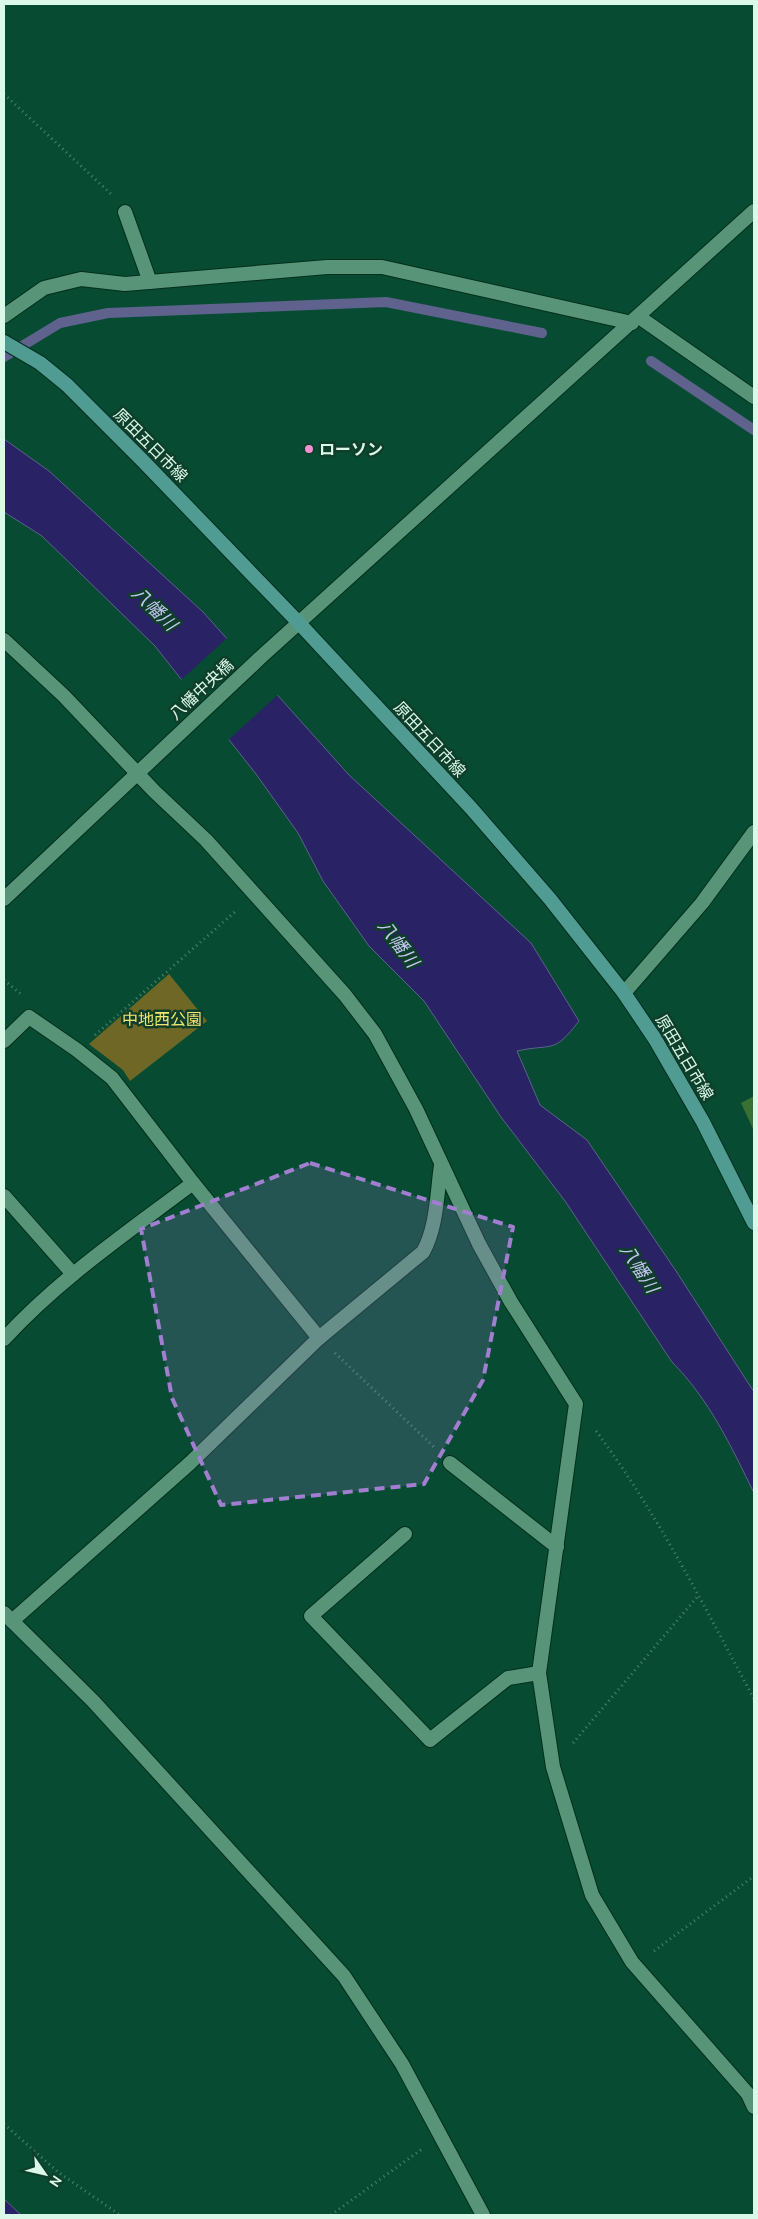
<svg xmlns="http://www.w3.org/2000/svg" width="758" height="2219" font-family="Ubuntu,'Noto Sans JP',sans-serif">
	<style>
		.green { fill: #6f6725 }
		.water { fill: #292264; stroke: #5e628c }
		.pier { fill: #074b33 }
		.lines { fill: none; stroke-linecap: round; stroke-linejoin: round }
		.stream { stroke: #5e628c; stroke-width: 10 }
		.building { fill: #387133 }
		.minor-casing { stroke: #002f1d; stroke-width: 16 }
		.tertiary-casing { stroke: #002f1d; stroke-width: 16 }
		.secondary-casing { stroke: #002f1d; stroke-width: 16 }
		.path { stroke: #4c846e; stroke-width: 3; stroke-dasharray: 1 4; stroke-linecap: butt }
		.minor { stroke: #589477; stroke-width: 14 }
		.tertiary { stroke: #589477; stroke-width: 14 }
		.secondary { stroke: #509c92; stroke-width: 14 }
		.marked { fill: #a17ed0; fill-opacity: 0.2; stroke: #a17ed0; stroke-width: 4; stroke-dasharray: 10 6; stroke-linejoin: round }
		.poi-dot { fill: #f690d1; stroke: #0f3e2b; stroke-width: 2 }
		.labels { text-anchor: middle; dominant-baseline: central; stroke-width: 5; stroke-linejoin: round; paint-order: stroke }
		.street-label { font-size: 16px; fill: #dbf9e9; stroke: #0f3e2b }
		.poi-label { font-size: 16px; font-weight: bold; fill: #dbf9e9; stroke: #0f3e2b; text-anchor: start }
		.park-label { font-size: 16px; fill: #f2e46c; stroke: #0f3e2b }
		.water-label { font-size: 18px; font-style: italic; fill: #c5c7f0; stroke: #0f3e2b }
	</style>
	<rect width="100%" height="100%" fill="#074b33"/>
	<!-- green -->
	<path class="green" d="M169,974L207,1021L130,1081L123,1070L89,1044Z"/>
	<!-- water -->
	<g class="water">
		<path d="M4,439L49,471L203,612L349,775L531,943L579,1021C553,1055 553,1043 517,1051L540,1105L587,1140L676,1271L754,1392V1493C731,1446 709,1399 672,1362L565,1201L501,1117L424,1001L369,946L323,881L298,833L256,774L155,646L42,536L4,512Z"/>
		<path d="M4,2199L21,2215H4Z"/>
	</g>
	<!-- pier -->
	<path class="pier" d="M228,637L279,694L227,741L179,682Z"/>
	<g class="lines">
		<!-- stream -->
		<g class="stream">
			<path d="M4,357L60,323L108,313L386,302L542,333"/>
			<path d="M651,361L754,430"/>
		</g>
	</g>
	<!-- building -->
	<path class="building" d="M754,1096V1131L741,1103Z"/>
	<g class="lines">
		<!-- minor casing -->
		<g class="minor-casing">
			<g id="minor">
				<path d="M125,212L150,282"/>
				<path d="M4,316L44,288L81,279L125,284L327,267H382L632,323"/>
				<path d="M639,317L754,397"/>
				<path d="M4,640L64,696L154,791L206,840L345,995L375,1034L416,1109L479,1244L511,1302L576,1404L539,1673L553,1767L592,1895L632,1962L748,2094L754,2107"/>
				<path d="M624,993L702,903L754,832"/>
				<path d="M4,1041L29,1017L77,1050L112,1078L193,1183L319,1338"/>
				<path d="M4,1196L73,1274"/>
				<path d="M4,1339C59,1279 128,1232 193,1183"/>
				<path d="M450,1463L557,1547"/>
				<path d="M405,1534L311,1616L430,1740L508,1678L539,1673"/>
				<path d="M12,1621L190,1463L319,1338L423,1252C437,1227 437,1193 441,1165"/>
			</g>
		</g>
		<!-- tertiary casing -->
		<g class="tertiary-casing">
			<g id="tertiary">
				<path d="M4,899L262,656L754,211"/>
				<path d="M4,1613L93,1701L344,1976L402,2064L483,2215"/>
			</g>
		</g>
		<!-- secondary casing -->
		<g class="secondary-casing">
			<path id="secondary" d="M4,342L40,363L67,385L143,461L299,623L471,808L550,899L624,993L655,1039L703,1122L754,1223"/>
		</g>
		<!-- path -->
		<g class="path">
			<path d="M4,94L111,194"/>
			<path d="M4,980L22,995"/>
			<path d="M95,1035L237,910"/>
			<path d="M335,1353L434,1447"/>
			<path d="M596,1431C658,1514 705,1608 754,1699"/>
			<path d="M573,1743L698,1596"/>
			<path d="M654,1951L754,1876"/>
			<path d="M4,2124L58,2172L120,2215"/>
			<path d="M331,2215L422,2149"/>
		</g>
		<!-- minor -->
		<use href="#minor" class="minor"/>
		<!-- tertiary -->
		<use href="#tertiary" class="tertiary"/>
		<!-- secondary -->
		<use href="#secondary" class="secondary"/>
	</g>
	<!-- marked area -->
	<path class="marked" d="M310,1163L513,1227L483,1380L424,1484L221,1505L172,1398L141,1229Z"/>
	<!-- markers -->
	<circle class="poi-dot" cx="309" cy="449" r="5"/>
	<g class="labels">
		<!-- street labels -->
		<g class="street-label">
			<text transform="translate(151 445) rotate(45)">原田五日市線</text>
			<text transform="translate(201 689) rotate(-43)">八幡中央橋</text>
			<text transform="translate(430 739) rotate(47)">原田五日市線</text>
			<text transform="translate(685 1057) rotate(59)">原田五日市線</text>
		</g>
		<!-- poi labels -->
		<g class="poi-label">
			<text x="319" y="449">ローソン</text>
		</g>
		<!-- park labels -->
		<g class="park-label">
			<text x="162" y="1019">中地西公園</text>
		</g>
		<!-- water labels -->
		<g class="water-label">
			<text transform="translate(155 608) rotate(44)">八幡川</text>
			<text transform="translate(399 943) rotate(53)">八幡川</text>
			<text transform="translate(640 1268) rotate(57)">八幡川</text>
		</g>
	</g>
	<!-- border -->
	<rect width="758" height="2219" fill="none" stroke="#dbf9e9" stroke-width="10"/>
	<!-- north arrow -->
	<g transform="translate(45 2174) rotate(124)" stroke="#0f3e2b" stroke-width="4" paint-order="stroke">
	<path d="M0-4L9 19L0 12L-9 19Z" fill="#dbf9e9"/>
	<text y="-8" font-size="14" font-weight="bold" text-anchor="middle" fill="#dbf9e9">N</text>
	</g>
</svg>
